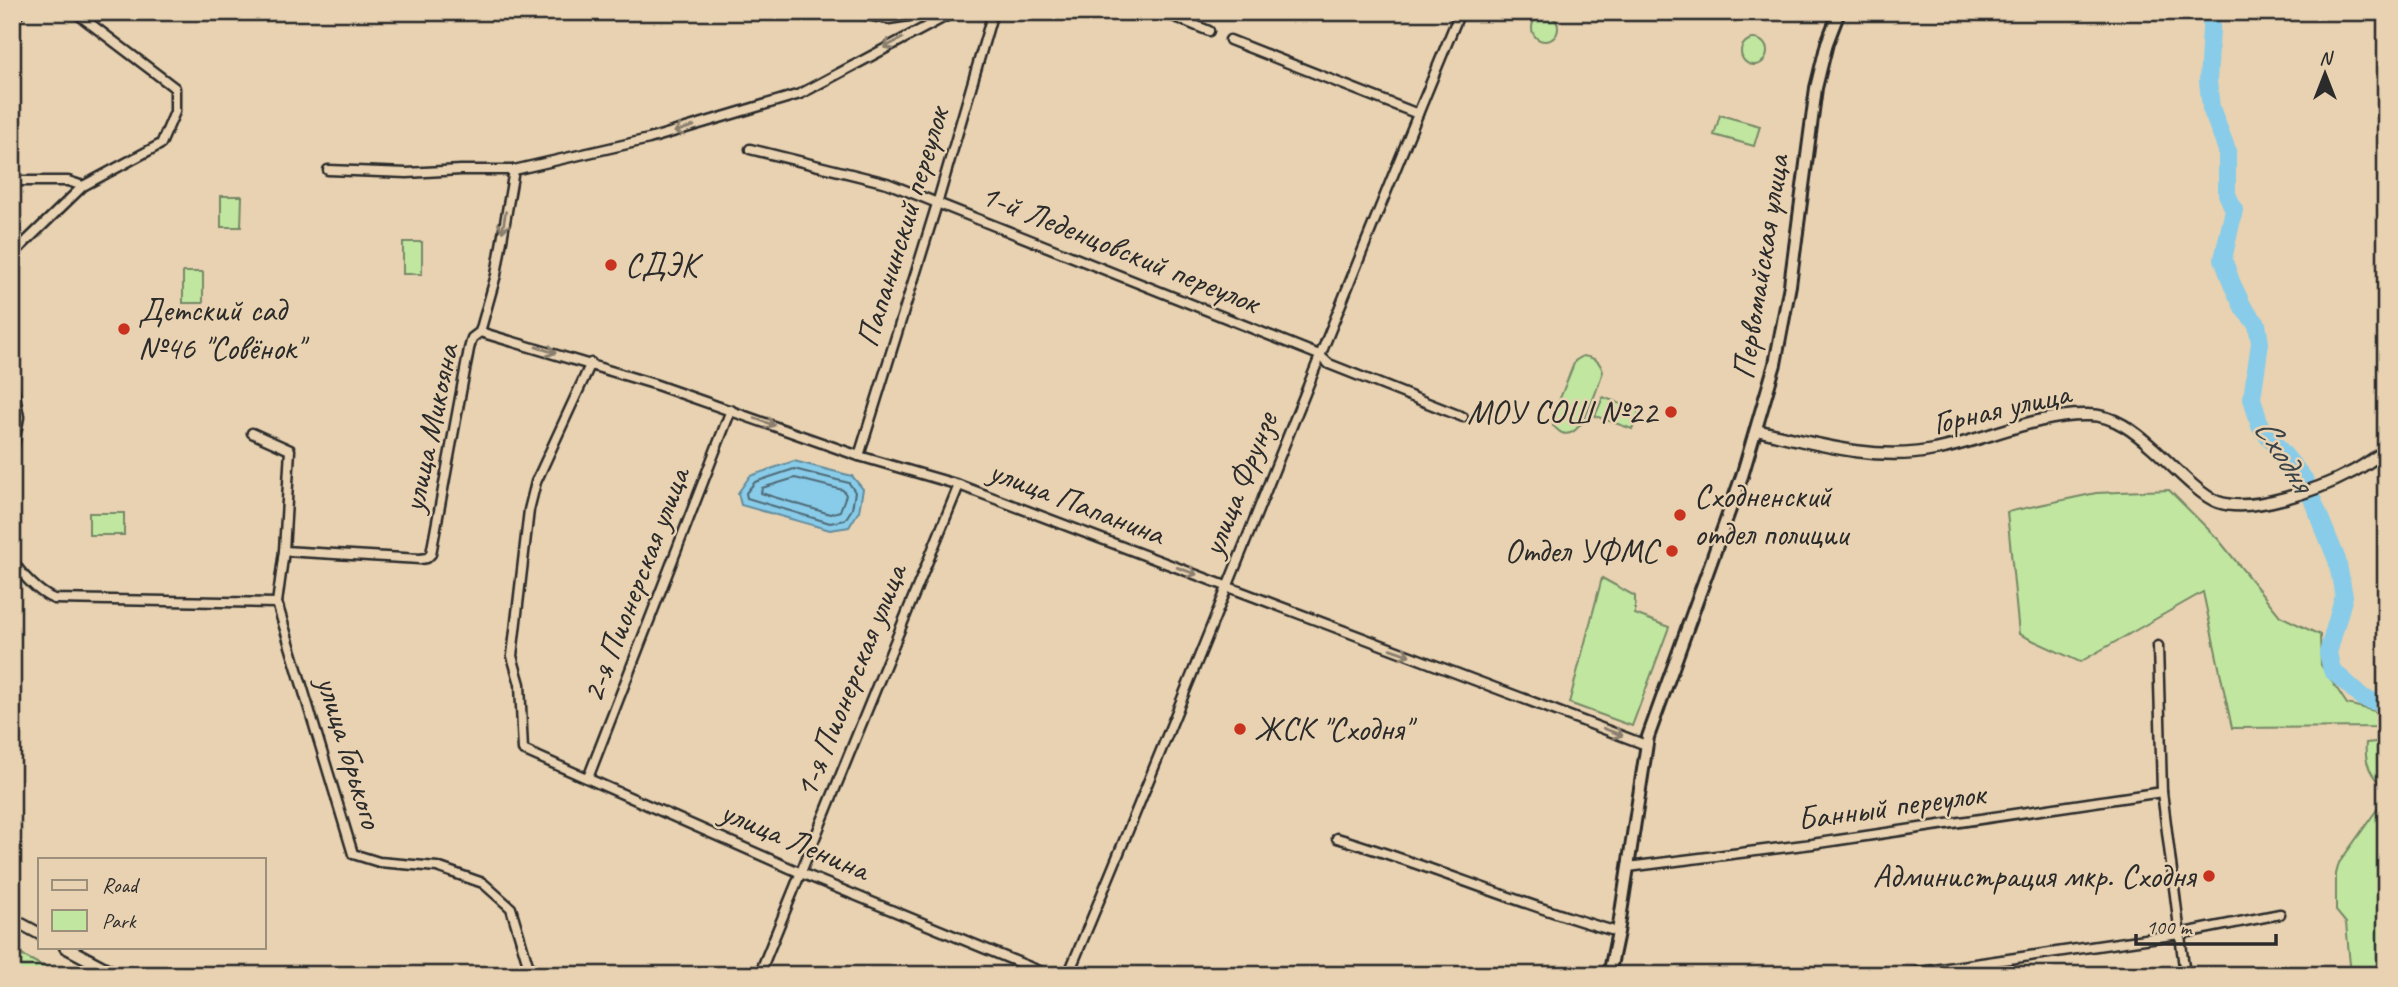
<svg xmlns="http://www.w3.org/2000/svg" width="2398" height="987" font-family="Caveat,sans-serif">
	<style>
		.green { fill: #c0e6a0; stroke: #768866; stroke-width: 2 }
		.water { fill: #88cce9; stroke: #638c9d; stroke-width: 2 }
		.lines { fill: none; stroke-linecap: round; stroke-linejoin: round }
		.shore { stroke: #506b77; stroke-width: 2 }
		.river { stroke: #88cce9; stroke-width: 18 }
		.minor-casing { stroke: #2b2b2b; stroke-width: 13 }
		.tertiary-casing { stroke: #2b2b2b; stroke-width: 15 }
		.secondary-casing { stroke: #2b2b2b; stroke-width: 16 }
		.minor { stroke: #e8d2b1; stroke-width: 8 }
		.tertiary { stroke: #e8d2b1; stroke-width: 10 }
		.secondary { stroke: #e8d2b1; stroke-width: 10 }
		.oneway { stroke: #8a7e6e }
		.poi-dot { fill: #c8321e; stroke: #e8d2b1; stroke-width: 2.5 }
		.labels { text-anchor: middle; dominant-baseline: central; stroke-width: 5; stroke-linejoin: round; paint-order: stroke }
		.street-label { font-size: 33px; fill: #2b2b2b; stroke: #e8d2b1 }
		.poi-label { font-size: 33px; fill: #2b2b2b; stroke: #e8d2b1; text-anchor: start }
		.water-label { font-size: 35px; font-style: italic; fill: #394348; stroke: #e8d2b1 }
	</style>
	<rect width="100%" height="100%" fill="#e8d2b1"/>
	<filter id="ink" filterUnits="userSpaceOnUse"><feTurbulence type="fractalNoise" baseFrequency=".0143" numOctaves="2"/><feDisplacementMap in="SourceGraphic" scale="14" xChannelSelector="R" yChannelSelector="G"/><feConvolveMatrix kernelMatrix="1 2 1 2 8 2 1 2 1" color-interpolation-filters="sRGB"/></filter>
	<g filter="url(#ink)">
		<!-- green -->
		<g class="green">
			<circle cx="1545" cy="28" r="13"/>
			<circle cx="1754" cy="52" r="13"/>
			<path d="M1720,115L1760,126L1754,146L1714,135Z"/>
			<path d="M221,196H242L241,227H221Z"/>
			<rect x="403" y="242" width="19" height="32"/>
			<rect x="183" y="272" width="20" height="31"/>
			<path d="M1583,356C1595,358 1600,361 1603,372C1597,387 1583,441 1562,433C1559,432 1556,428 1553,426V416L1575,361Z"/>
			<path d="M1603,397L1639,411L1632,429L1595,416Z"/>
			<path d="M2169,490L2218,539L2280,616L2320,635L2321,665L2347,704L2386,714V727L2232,728L2203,592L2080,662L2019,634L2007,512L2096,493Z"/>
			<rect x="89" y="513" width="35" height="22"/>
			<path d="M1602,578L1635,596V614L1669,627L1632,726L1569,703Z"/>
			<path d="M2386,741V975H2351L2346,923L2336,911V874L2339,863L2383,801L2386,790C2371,776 2364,764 2366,743Z"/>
			<path d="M12,950L60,975H12Z"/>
		</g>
		<!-- water -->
		<path class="water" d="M794,461L852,476L863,489L859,511L849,527L830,530L741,505L738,493L750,476Z"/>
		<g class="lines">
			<!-- shore -->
			<g class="shore">
				<path d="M794,469L849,483L855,492L852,509L845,520L830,523L747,498L746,493L755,482Z"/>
				<path d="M795,478L843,490L846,495L840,511L830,514L761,493L762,488Z"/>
			</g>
			<!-- river -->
			<path class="river" d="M2212,12L2208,81L2211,108L2227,150V194L2234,210L2223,259L2232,284L2244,309L2257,324L2260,343L2252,398L2260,426L2304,479L2337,560L2344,596L2328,653L2332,670L2363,698L2386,705"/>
			<!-- minor casing -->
			<g class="minor-casing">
				<g id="minor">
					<path d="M851,12L889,19L934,12"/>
					<path d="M1163,12L1209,31"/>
					<path d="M12,19L21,12"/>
					<path d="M1230,40L1418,114"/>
					<path d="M750,149L887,183L1319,355L1329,364L1463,417"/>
					<path d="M328,170L407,173L461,170H514"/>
					<path d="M12,181H68L83,186"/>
					<path d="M12,255L83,186L161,144L175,112V88L75,12"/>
					<path d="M480,332L654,384L859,456L959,485L1646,745"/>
					<path d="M591,363L536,482L529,510L512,656L520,684L523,750L801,873L1049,975"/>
					<path d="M12,379L19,417L12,456"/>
					<path d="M252,433L290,450L284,551L277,603L353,854L379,862L437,867L483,883L511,908L529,968"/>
					<path d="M859,456L937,204L993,12"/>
					<path d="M284,551L420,559L427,558L431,554L469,349L472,338L480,332L496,275L514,170L649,139L800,94L954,12"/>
					<path d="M12,558C18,572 40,594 54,599L277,603"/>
					<path d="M2158,646L2162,792L2185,975"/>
					<path d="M588,778L731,410"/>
					<path d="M1337,838C1432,866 1523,906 1618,932"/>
					<path d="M1628,867L1812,844L2162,792"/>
					<path d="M759,975L959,485"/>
					<path d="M1068,975C1203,656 1327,332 1460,12"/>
					<path d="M1900,975L2179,934L2280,914"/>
				</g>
			</g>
			<!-- tertiary casing -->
			<g class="tertiary-casing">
				<g id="tertiary">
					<path d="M1756,430C1813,443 1875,462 1934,450C1983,441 2039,413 2089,415C2114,415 2135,432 2153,448C2169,462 2200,496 2218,502C2251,514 2320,489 2350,473C2363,467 2374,458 2386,450"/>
					<path d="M12,919L40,934"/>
					<path d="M65,947L118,975"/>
					<path d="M529,975V968L545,975"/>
				</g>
			</g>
			<!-- secondary casing -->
			<g class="secondary-casing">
				<path id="secondary" d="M1609,975L1618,932L1648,737L1742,476L1775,364L1790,285L1816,88L1827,43L1839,12"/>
			</g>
			<!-- minor -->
			<use href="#minor" class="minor"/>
			<!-- tertiary -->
			<use href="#tertiary" class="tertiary"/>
			<!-- secondary -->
			<use href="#secondary" class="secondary"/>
		</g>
		<!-- one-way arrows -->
		<defs><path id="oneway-shaft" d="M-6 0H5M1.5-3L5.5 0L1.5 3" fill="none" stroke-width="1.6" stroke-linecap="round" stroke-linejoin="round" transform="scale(1.75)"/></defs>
		<g class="oneway">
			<use href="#oneway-shaft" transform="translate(893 43) rotate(153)"/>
			<use href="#oneway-shaft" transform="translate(684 129) rotate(163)"/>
			<use href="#oneway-shaft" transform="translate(504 222) rotate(99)"/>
			<use href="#oneway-shaft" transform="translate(546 350) rotate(17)"/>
			<use href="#oneway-shaft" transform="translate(765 422) rotate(20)"/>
			<use href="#oneway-shaft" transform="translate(1187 571) rotate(20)"/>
			<use href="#oneway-shaft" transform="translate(1400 652) rotate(19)"/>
			<use href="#oneway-shaft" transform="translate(1613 732) rotate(21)"/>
		</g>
	</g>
	<!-- markers -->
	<g class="poi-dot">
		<circle cx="611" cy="265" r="7"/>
		<circle cx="124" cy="329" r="7"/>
		<circle cx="1671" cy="412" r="7"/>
		<circle cx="1680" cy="515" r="7"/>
		<circle cx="1672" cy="551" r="7"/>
		<circle cx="1240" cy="729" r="7"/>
		<circle cx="2209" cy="876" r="7"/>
	</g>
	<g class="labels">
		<!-- street labels -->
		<g class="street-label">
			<text transform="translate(902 227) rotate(-73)">Папанинский переулок</text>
			<text transform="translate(1120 248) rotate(22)">1-й Леденцовский переулок</text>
			<text transform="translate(1760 267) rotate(-81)">Первомайская улица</text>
			<text transform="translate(2001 408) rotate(-13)">Горная улица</text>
			<text transform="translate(430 428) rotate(-78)">улица Микояна</text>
			<text transform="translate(1239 484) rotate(-68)">улица Фрунзе</text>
			<text transform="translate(1077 502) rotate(21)">улица Папанина</text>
			<text transform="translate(635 585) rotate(-69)">2-я Пионерская улица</text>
			<text transform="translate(850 681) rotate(-68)">1-я Пионерская улица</text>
			<text transform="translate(350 752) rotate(73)">улица Горького</text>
			<text transform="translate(1891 806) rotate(-8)">Банный переулок</text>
			<text transform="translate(795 840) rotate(23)">улица Ленина</text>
		</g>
		<!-- poi labels -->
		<g class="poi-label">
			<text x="625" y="265">СДЭК</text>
			<text x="138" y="310">Детский сад<tspan x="138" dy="38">№46 "Совёнок"</tspan></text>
			<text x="1657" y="412" text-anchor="end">МОУ СОШ №22</text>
			<text x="1694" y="496">Сходненский<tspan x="1694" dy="38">отдел полиции</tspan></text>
			<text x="1658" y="551" text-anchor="end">Отдел УФМС</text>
			<text x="1254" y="729">ЖСК "Сходня"</text>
			<text x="2195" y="876" text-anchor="end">Администрация мкр. Сходня</text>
		</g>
		<!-- water labels -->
		<g class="water-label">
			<text transform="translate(2284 454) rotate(58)">Сходня</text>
		</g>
	</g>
	<!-- margin -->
	<rect width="2398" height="987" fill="none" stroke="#e8d2b1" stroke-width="42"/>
	<rect x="21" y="21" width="2356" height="945" fill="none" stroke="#2b2b2b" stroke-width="2.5" filter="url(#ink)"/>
	<!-- legend -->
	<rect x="38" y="858" width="228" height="91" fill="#e8d2b1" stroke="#9c8f7b" stroke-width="2"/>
	<rect x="52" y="880" width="35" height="10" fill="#e8d2b1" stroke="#9c8f7b" stroke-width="2"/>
	<text x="102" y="892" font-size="21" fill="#2b2b2b">Road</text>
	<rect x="52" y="910" width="35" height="21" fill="#c0e6a0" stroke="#9c8f7b" stroke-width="2"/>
	<text x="102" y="928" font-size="21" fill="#2b2b2b">Park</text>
	<!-- north arrow -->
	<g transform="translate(2325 74)" stroke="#e8d2b1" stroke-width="5" paint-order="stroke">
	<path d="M0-5L12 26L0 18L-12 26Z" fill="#2b2b2b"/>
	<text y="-10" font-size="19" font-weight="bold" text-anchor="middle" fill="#2b2b2b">N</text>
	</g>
	<!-- scale -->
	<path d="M2136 934v10h140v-10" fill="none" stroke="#2b2b2b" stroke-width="3.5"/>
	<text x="2146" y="934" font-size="21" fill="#2b2b2b" stroke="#e8d2b1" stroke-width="5" paint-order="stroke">100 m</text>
</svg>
